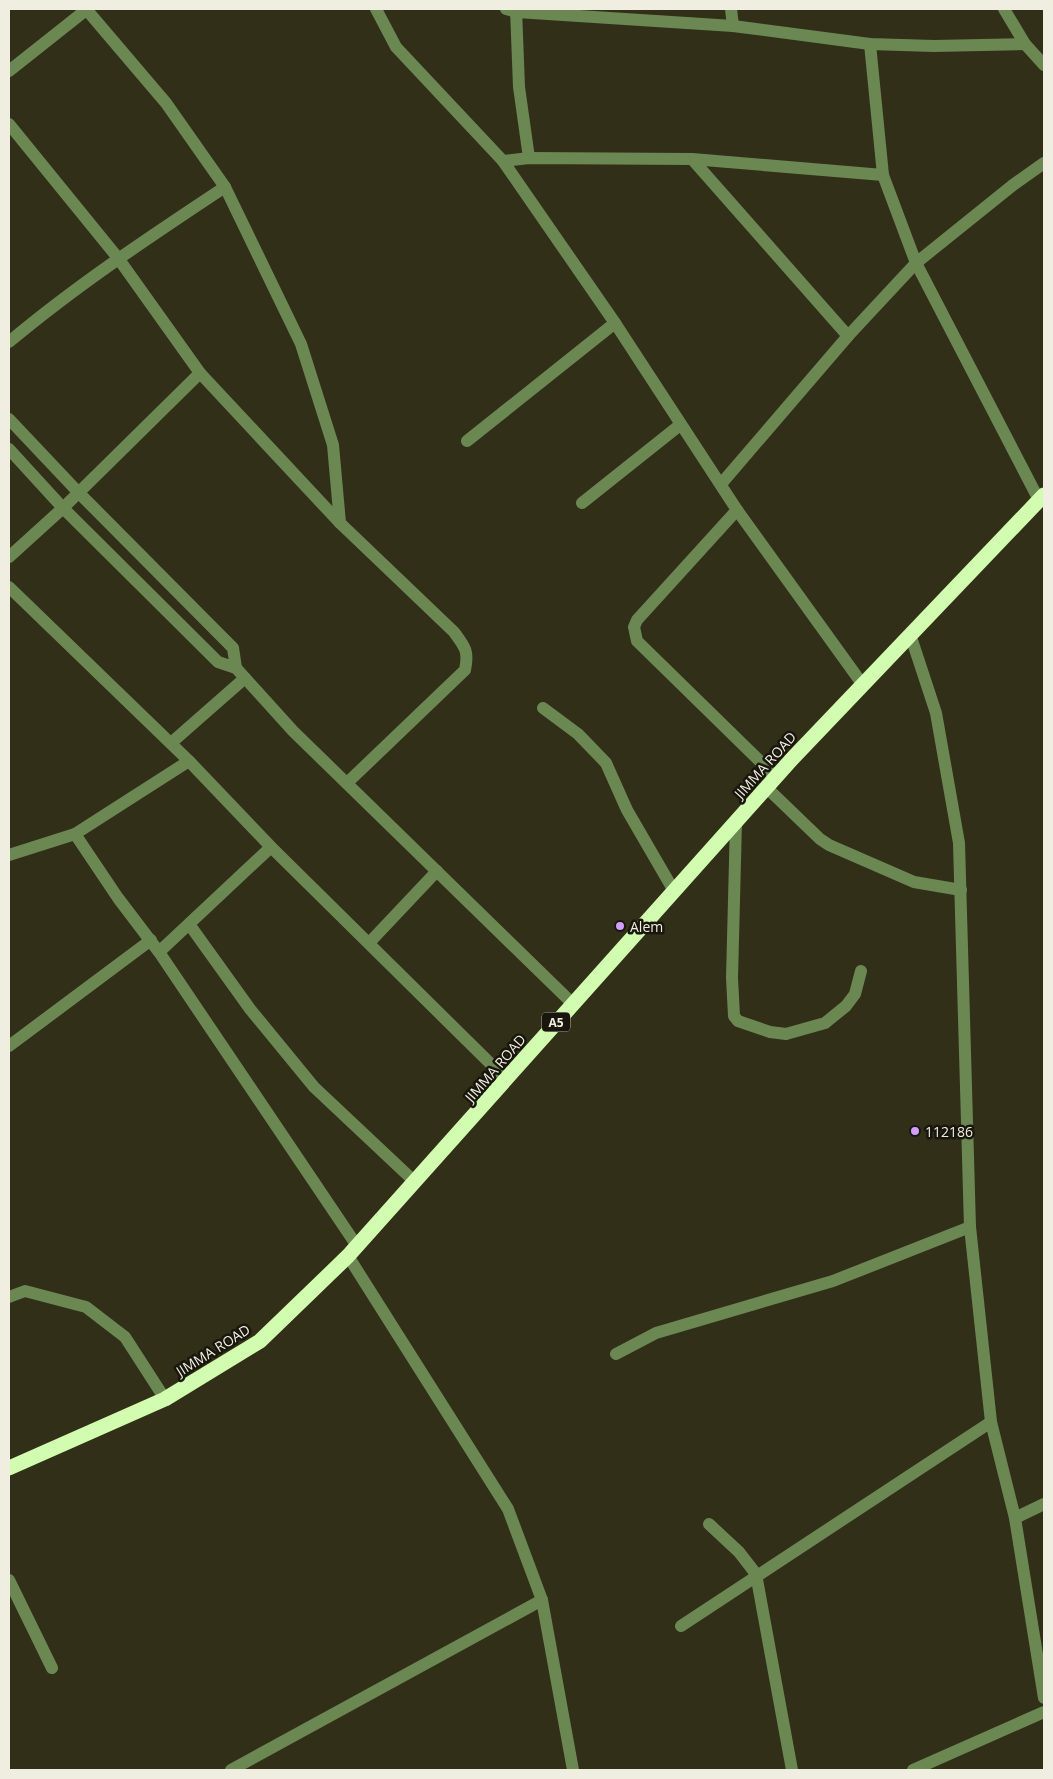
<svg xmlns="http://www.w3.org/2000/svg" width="1053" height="1779" font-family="'Open Sans',sans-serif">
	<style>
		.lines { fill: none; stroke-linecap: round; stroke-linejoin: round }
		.minor { stroke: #6b8853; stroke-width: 12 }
		.highway { stroke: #d2fcaf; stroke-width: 15 }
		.poi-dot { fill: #d19dfe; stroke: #18160d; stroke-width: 2 }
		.labels { text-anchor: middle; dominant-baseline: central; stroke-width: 5; stroke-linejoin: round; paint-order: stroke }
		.shield { fill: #18160d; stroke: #afada1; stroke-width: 1 }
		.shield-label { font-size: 12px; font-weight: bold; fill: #f0eee1 }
		.street-label { font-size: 14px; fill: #f0eee1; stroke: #18160d }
		.poi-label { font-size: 14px; fill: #f0eee1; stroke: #18160d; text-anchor: start }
	</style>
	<rect width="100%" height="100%" fill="#322f19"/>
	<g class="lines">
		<!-- minor -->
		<g class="minor">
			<path d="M86,9L166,103L225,187L301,344L333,445L340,523"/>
			<path d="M376,9L396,47L503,161L615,323L737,510L863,685"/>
			<path d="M506,9L517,12L733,26L870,44L934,46L1025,44"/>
			<path d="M516,9L519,87L529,158"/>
			<path d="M731,9L733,26"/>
			<path d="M1004,9L1025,44L1044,65"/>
			<path d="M870,44L883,175L916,263L1039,500"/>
			<path d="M9,71L86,10"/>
			<path d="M9,124L118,258L200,373L340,523L454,632C465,647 469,651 465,670L347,783"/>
			<path d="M692,159L848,336"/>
			<path d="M503,161L529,158L692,159L883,175"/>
			<path d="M9,342C77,285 151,236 225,187"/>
			<path d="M9,419L78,492L233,648L236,668L218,662L63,508L9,449"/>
			<path d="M467,441L615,323"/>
			<path d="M721,484L848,336L916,263L1013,185L1044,163"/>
			<path d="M582,503L680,425"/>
			<path d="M737,510L637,620L634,627L637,641L776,777"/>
			<path d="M9,557L63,508L200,373"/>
			<path d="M9,587L189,761L271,847L507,1080"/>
			<path d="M911,637L936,713L959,843L970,1227L991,1422L1015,1518L1044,1698"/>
			<path d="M236,668L293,731L572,1003"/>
			<path d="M543,708L578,734L606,763L627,810L674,891"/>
			<path d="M171,743L245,678"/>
			<path d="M766,787L820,839L829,845L914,882L961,890"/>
			<path d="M736,822L732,978L734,1016L738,1021L770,1032L786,1034L825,1023L846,1006L855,994L861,971"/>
			<path d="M75,834L118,898L159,952L357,1246"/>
			<path d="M9,855L75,834L189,761"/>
			<path d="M189,924L250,1009L314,1087L415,1182"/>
			<path d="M369,943L437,871"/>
			<path d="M159,952L271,847"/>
			<path d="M9,1046L151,940"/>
			<path d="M348,1256L508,1509L542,1600L573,1770"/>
			<path d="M9,1297L25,1291L86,1307L125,1337L165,1399"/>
			<path d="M616,1354L656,1333L833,1281L970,1227"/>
			<path d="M1015,1518L1044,1504"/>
			<path d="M709,1524L739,1552L756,1574L792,1770"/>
			<path d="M9,1580L52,1668"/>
			<path d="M681,1626L991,1422"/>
			<path d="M231,1770L542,1600"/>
			<path d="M913,1770L1044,1712"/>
		</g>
		<!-- highway -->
		<path class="highway" d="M9,1468L165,1399L260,1341L348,1256L791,760L1044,495"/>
	</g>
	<!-- markers -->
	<g class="poi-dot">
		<circle cx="620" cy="926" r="5"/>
		<circle cx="915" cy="1131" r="5"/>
	</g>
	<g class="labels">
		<!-- shield labels -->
		<rect class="shield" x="542" y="1012.5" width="28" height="19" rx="4"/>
		<g class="shield-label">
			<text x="556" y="1022">A5</text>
		</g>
		<!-- street labels -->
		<g class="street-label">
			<text transform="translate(765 765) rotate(-48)">JIMMA ROAD</text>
			<text transform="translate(495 1068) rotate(-49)">JIMMA ROAD</text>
			<text transform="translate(213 1350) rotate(-32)">JIMMA ROAD</text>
		</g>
		<!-- poi labels -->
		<g class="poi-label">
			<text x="630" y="926">Alem</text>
			<text x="925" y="1131">112186</text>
		</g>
	</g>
	<!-- border -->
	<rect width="1053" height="1779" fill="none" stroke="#f0eee1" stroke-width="20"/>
</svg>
